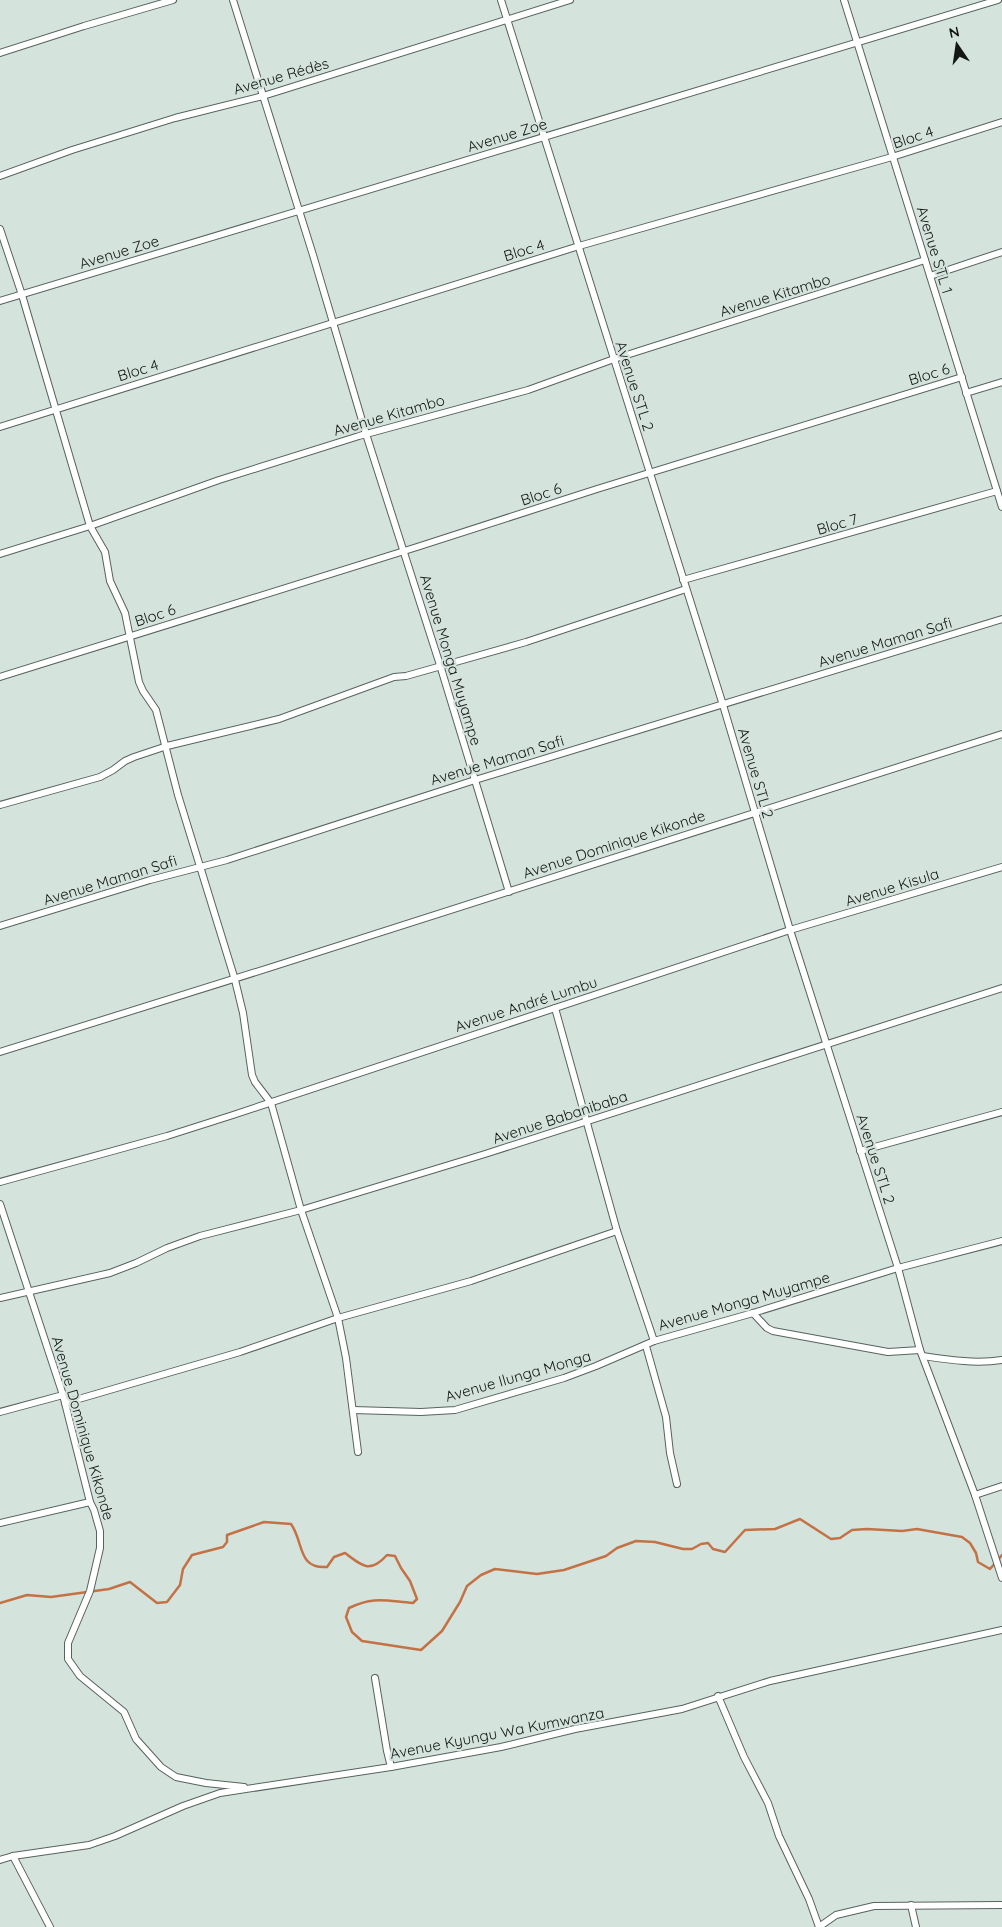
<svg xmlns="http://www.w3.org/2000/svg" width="1002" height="1927" font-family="Quicksand,sans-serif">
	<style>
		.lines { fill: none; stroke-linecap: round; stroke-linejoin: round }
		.stream { stroke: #c37246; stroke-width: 2.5 }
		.minor-casing { stroke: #57635e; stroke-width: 8 }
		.minor { stroke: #fff; stroke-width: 6 }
		.labels { text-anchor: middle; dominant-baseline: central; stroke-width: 4.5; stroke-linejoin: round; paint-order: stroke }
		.street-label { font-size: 15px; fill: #131716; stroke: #d5e3dd }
	</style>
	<rect width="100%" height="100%" fill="#d5e3dd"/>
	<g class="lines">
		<!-- stream -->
		<path class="stream" d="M0,1603L27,1595L51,1597L109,1589L130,1582L157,1603L167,1602L180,1585L183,1569L192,1555L223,1547L227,1542V1535L264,1522L291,1524C304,1542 297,1569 327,1567L334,1557L345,1553C362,1566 370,1574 387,1555L395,1556L401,1568L410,1581L417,1599L413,1603C386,1601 374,1596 349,1608L346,1617L352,1632L362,1641L421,1650L442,1631L460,1602L467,1586L481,1575L495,1569L537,1574L564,1570L606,1556L617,1548L636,1541L655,1542L683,1549H692L701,1544L708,1543L713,1549L725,1552L745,1530L775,1529L800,1519L831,1539L840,1538L852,1530L867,1529L902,1531L917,1529L962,1537L970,1543L976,1553L978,1562L990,1569L1002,1555"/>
		<!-- minor casing -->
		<g class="minor-casing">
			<g id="minor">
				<path d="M233,0L313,255L366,434L440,665L509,892"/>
				<path d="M501,0L723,705L790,930L898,1268L920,1350L975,1495L1002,1578"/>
				<path d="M844,0L1002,507"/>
				<path d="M0,53L84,26L173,0"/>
				<path d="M0,176L72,150L175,118L263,96L570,0"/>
				<path d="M0,229L22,295L90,526L219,480L359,436L528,390L614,359L925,260"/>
				<path d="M930,276L1002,252"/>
				<path d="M0,301L998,0"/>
				<path d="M966,393L1002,382"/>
				<path d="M0,427L579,246L892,157L1002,122"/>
				<path d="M0,554L90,526L105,552L110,581L125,613L139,682L143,691L156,710L178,795L235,980L243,1013L252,1075L255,1082L271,1103L301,1210L338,1318L346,1358L358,1452"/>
				<path d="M683,580L997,491"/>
				<path d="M0,677L417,547L597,489L962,377"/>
				<path d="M0,805L100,777L113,770L125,761L134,757L167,746L279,719L394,677L406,676L526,642L686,589"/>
				<path d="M0,926L150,880L227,860L475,780L1002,619"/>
				<path d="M555,1008L617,1231L654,1341L753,1313L898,1268L1002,1241"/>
				<path d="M0,1052C335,949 668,839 1002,734"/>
				<path d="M860,1151L1002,1112"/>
				<path d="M0,1182L167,1136L233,1115L790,930L1002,867"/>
				<path d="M0,1204L63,1395L90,1502L94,1510L100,1531V1548L90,1591L68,1643V1659L80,1676L124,1712L136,1739L161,1767L176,1777L206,1783L244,1787"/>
				<path d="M0,1298L110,1273L136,1263L167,1248L200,1236L301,1210L485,1154L1002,988"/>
				<path d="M753,1313L767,1328L773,1331L888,1352L920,1350"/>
				<path d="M646,1346L666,1417L670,1453L677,1484"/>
				<path d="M923,1356C950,1360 975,1364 1002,1360"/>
				<path d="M65,1403L240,1352L338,1318L471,1281L617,1231"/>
				<path d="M353,1410L421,1412L455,1410L564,1378L596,1366L654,1341"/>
				<path d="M0,1412L63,1395"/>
				<path d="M975,1495L1002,1486"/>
				<path d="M0,1523L90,1502"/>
				<path d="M375,1678L387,1751L391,1767"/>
				<path d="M718,1696L744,1757L768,1803L779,1836L809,1899L819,1927"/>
				<path d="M13,1856L50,1927"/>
				<path d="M0,1860L13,1856L89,1845L115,1836L183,1806L220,1793L391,1767L501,1747L575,1729L682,1709L770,1681L1002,1630"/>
				<path d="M911,1905L916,1927"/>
				<path d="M819,1927L836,1915L874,1906L1002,1905"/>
			</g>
		</g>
		<!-- minor -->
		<use href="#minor" class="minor"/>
	</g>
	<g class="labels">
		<!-- street labels -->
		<g class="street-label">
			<text transform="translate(281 76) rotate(-16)">Avenue Rédès</text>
			<text transform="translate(507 135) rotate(-17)">Avenue Zoe</text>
			<text transform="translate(913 137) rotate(-18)">Bloc 4</text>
			<text transform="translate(524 250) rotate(-17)">Bloc 4</text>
			<text transform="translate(935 250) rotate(73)">Avenue STL 1</text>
			<text transform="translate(119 252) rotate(-17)">Avenue Zoe</text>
			<text transform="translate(775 295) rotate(-17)">Avenue Kitambo</text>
			<text transform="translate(138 370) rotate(-17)">Bloc 4</text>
			<text transform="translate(929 374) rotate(-17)">Bloc 6</text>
			<text transform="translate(635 386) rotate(72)">Avenue STL 2</text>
			<text transform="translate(389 415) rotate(-16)">Avenue Kitambo</text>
			<text transform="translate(541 494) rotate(-18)">Bloc 6</text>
			<text transform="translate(837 524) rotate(-16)">Bloc 7</text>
			<text transform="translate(155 615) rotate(-18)">Bloc 6</text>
			<text transform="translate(885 642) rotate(-17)">Avenue Maman Safi</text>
			<text transform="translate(451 660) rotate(73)">Avenue Monga Muyampe</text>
			<text transform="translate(497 760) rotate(-17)">Avenue Maman Safi</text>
			<text transform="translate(756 773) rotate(74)">Avenue STL 2</text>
			<text transform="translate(614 844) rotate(-18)">Avenue Dominique Kikonde</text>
			<text transform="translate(110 880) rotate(-17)">Avenue Maman Safi</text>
			<text transform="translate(892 887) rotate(-17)">Avenue Kisula</text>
			<text transform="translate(526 1004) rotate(-18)">Avenue André Lumbu</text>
			<text transform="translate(560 1117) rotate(-18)">Avenue Babanibaba</text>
			<text transform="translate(876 1159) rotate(72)">Avenue STL 2</text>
			<text transform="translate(744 1301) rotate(-16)">Avenue Monga Muyampe</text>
			<text transform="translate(518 1376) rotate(-16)">Avenue Ilunga Monga</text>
			<text transform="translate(83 1428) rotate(74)">Avenue Dominique Kikonde</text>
			<text transform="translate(497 1733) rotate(-11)">Avenue Kyungu Wa Kumwanza</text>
		</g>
	</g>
	<!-- north arrow -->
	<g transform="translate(957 45) rotate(347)" stroke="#d5e3dd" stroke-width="4" paint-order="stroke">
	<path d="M0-4L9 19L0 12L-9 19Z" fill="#131716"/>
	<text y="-8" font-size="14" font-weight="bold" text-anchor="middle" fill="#131716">N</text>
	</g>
</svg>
